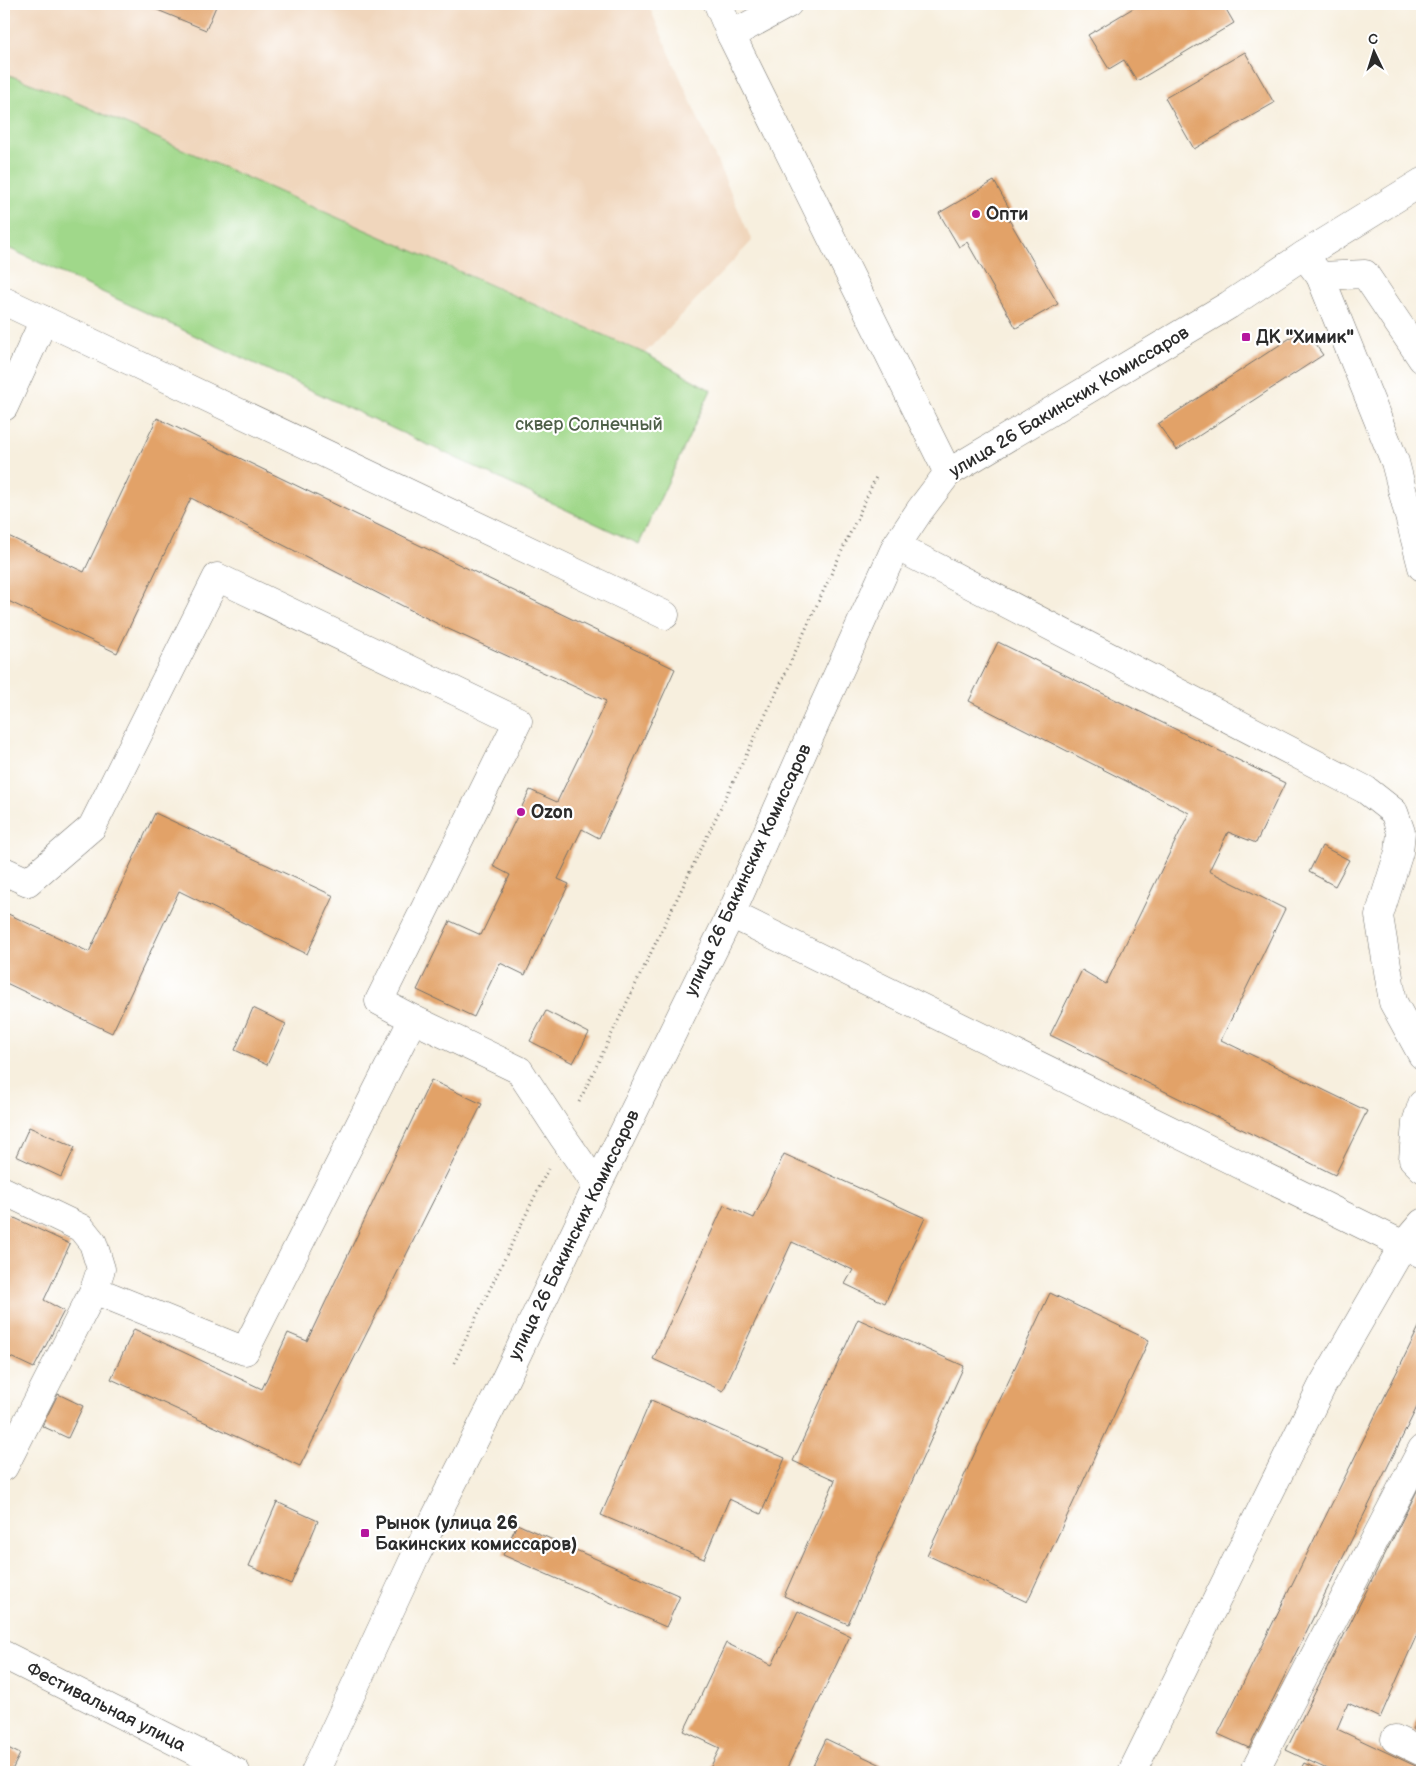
<svg xmlns="http://www.w3.org/2000/svg" width="1426" height="1776" font-family="'Balsamiq Sans',sans-serif">
	<style>
		.built { fill: #f0d6bc }
		.green { fill: #a0d88a; stroke: #66825a }
		.building { fill: #e2a267 }
		.lines { fill: none; stroke-linecap: round; stroke-linejoin: round }
		.minor-casing { stroke: #72706a; stroke-width: 29 }
		.major-casing { stroke: #72706a; stroke-width: 29 }
		.path { stroke: #72706a; stroke-width: 3; stroke-dasharray: 1 4; stroke-linecap: butt }
		.minor { stroke: #fff; stroke-width: 28 }
		.major { stroke: #fff; stroke-width: 28 }
		.poi-dot { fill: #b5179e; stroke: #fff; stroke-width: 2 }
		.labels { text-anchor: middle; dominant-baseline: central; stroke-width: 4.5; stroke-linejoin: round; paint-order: stroke }
		.poi-label { font-size: 18px; font-weight: bold; fill: #2b2b2b; stroke: #fff; text-anchor: start }
		.street-label { font-size: 18px; fill: #2b2b2b; stroke: #fff }
		.park-label { font-size: 18px; fill: #4e5f48; stroke: #fff }
	</style>
	<rect width="100%" height="100%" fill="#fff"/>
	<filter id="ink" filterUnits="userSpaceOnUse"><feTurbulence type="fractalNoise" baseFrequency=".02" numOctaves="2"/><feDisplacementMap in="SourceGraphic" scale="10" xChannelSelector="R" yChannelSelector="G"/><feConvolveMatrix kernelMatrix="1 2 1 2 8 2 1 2 1" color-interpolation-filters="sRGB"/></filter>
	<filter id="wash" filterUnits="userSpaceOnUse"><feTurbulence type="fractalNoise" baseFrequency=".0096" numOctaves="4" result="noise"/><feDisplacementMap in="SourceGraphic" scale="20" xChannelSelector="R" yChannelSelector="G"/><feGaussianBlur stdDeviation="1.12" result="paint"/><feColorMatrix in="noise" values="0 0 0 0 0 0 0 0 0 0 0 0 0 0 0 0 0 1.4 0 .05"/><feComposite in="paint" operator="in"/></filter>
	<g filter="url(#wash)">
		<rect width="100%" height="100%" fill="#f7efde"/>
		<!-- built -->
		<path class="built" d="M4,4H648L752,241L645,353L53,92L4,73Z"/>
		<!-- green -->
		<path class="green" d="M4,73L53,92L644,353L711,390L639,544L4,246Z"/>
		<g id="blocks">
			<!-- building -->
			<g class="building">
				<path d="M143,4H217L206,30Z"/>
				<path d="M1140,4H1223L1234,23L1137,81L1124,60L1109,69L1088,35Z"/>
				<path d="M1245,52L1274,103L1194,149L1165,98Z"/>
				<path d="M994,181L1013,215L1008,218L1058,304L1016,328L967,242L959,247L939,213Z"/>
				<path d="M1304,329L1323,355L1177,450L1158,424Z"/>
				<path d="M157,418L675,669L599,838L582,829L558,879L569,884L525,975L500,963L474,1017L417,990L450,921L481,935L510,875L493,866L530,790L557,802L606,701L444,627L191,498L117,653L4,599V534L84,572Z"/>
				<path d="M998,642L1285,783L1256,843L1228,832L1209,871L1285,909L1221,1040L1367,1111L1335,1175L1050,1035L1082,970L1106,984L1189,813L969,701Z"/>
				<path d="M155,813L334,896L307,954L179,891L112,1033L4,982V912L89,952Z"/>
				<path d="M1322,846L1349,860L1335,886L1309,872Z"/>
				<path d="M253,1008L286,1024L267,1065L235,1050Z"/>
				<path d="M546,1011L589,1033L573,1063L530,1041Z"/>
				<path d="M431,1080L482,1104L300,1466L111,1379L134,1329L262,1389L288,1333L307,1341Z"/>
				<path d="M29,1127L75,1147L61,1177L16,1156Z"/>
				<path d="M784,1154L925,1218L885,1303L845,1284L853,1270L792,1242L723,1391L653,1359L724,1205L754,1218Z"/>
				<path d="M4,1213L70,1244L44,1300L64,1311L34,1368L4,1354Z"/>
				<path d="M1050,1293L1149,1340L1027,1602L927,1555Z"/>
				<path d="M858,1319L964,1366L848,1624L784,1596L835,1480L793,1461Z"/>
				<path d="M1422,1321V1397L1249,1748L1218,1734Z"/>
				<path d="M58,1394L83,1406L68,1438L42,1426Z"/>
				<path d="M651,1400L785,1458L761,1514L729,1499L704,1559L601,1515Z"/>
				<path d="M1422,1481V1623L1380,1718L1348,1703L1337,1729L1422,1769V1772H1333L1286,1750Z"/>
				<path d="M277,1502L318,1521L291,1584L249,1566Z"/>
				<path d="M517,1524L680,1596L666,1627L503,1555Z"/>
				<path d="M798,1611L850,1636L785,1772H708L720,1748L684,1731L726,1643L772,1665Z"/>
				<path d="M1422,1709V1734L1412,1729Z"/>
				<path d="M826,1739L896,1772H810Z"/>
				<path d="M4,1746L20,1754L11,1772H4Z"/>
				<path d="M1304,1763L1323,1772H1299Z"/>
			</g>
		</g>
	</g>
	<g filter="url(#ink)">
		<use href="#blocks" fill-opacity="0" stroke="#72706a" stroke-width="1"/>
		<g class="lines">
			<!-- minor casing -->
			<g class="minor-casing">
				<g id="minor">
					<path d="M718,4L731,35L948,473"/>
					<path d="M731,35L788,4"/>
					<path d="M1304,255L1320,276L1395,462L1422,567"/>
					<path d="M1320,276L1365,274L1422,359"/>
					<path d="M4,301L665,615"/>
					<path d="M4,407L44,320"/>
					<path d="M896,546L1366,790L1394,812L1401,832L1399,852L1379,916L1393,1002L1422,1055"/>
					<path d="M4,871L28,882L92,827L217,577L518,721L379,1001L413,1019L245,1351L94,1290"/>
					<path d="M731,914L1422,1254"/>
					<path d="M413,1019L519,1070L563,1137L597,1186"/>
					<path d="M1422,1104L1416,1123L1413,1159L1422,1168"/>
					<path d="M4,1191L81,1228L93,1243L101,1269L94,1290L4,1467"/>
					<path d="M4,1655L236,1772"/>
					<path d="M1395,1739L1422,1752"/>
					<path d="M1132,1772L1322,1386L1404,1244L1422,1223"/>
					<path d="M1254,1772L1422,1449"/>
				</g>
			</g>
			<!-- major casing -->
			<g class="major-casing">
				<path id="major" d="M315,1772L413,1561L502,1386L597,1186L731,914L817,720L896,546L920,510L948,473L1229,305L1304,255L1422,182"/>
			</g>
			<!-- path -->
			<g class="path">
				<path d="M579,1102L779,687L876,477"/>
				<path d="M454,1363L548,1169"/>
			</g>
			<!-- minor -->
			<use href="#minor" class="minor"/>
			<!-- major -->
			<use href="#major" class="major"/>
		</g>
	</g>
	<!-- markers -->
	<g class="poi-dot">
		<circle cx="976" cy="214" r="5"/>
		<rect x="1241" y="332" width="10" height="10" rx="2.5"/>
		<circle cx="521" cy="812" r="5"/>
		<rect x="360" y="1528" width="10" height="10" rx="2.5"/>
	</g>
	<g class="labels">
		<!-- poi labels -->
		<g class="poi-label">
			<text x="986" y="214">Опти</text>
			<text x="1256" y="337">ДК "Химик"</text>
			<text x="531" y="812">Ozon</text>
			<text x="375" y="1523">Рынок (улица 26<tspan x="375" dy="21">Бакинских комиссаров)</tspan></text>
		</g>
		<!-- street labels -->
		<g class="street-label">
			<text transform="translate(1069 402) rotate(-31)">улица 26 Бакинских Комиссаров</text>
			<text transform="translate(748 870) rotate(-65)">улица 26 Бакинских Комиссаров</text>
			<text transform="translate(574 1235) rotate(-64)">улица 26 Бакинских Комиссаров</text>
			<text transform="translate(106 1707) rotate(27)">Фестивальная улица</text>
		</g>
		<!-- park labels -->
		<g class="park-label">
			<text x="589" y="424">сквер Солнечный</text>
		</g>
	</g>
	<!-- margin -->
	<rect width="1426" height="1776" fill="none" stroke="#fff" stroke-width="20"/>
	<!-- north arrow -->
	<g transform="translate(1374 52) rotate(356)" stroke="#ffffff" stroke-width="4" paint-order="stroke">
	<path d="M0-4L9 19L0 12L-9 19Z" fill="#2b2b2b"/>
	<text y="-8" font-size="14" font-weight="bold" text-anchor="middle" fill="#2b2b2b">С</text>
	</g>
</svg>
